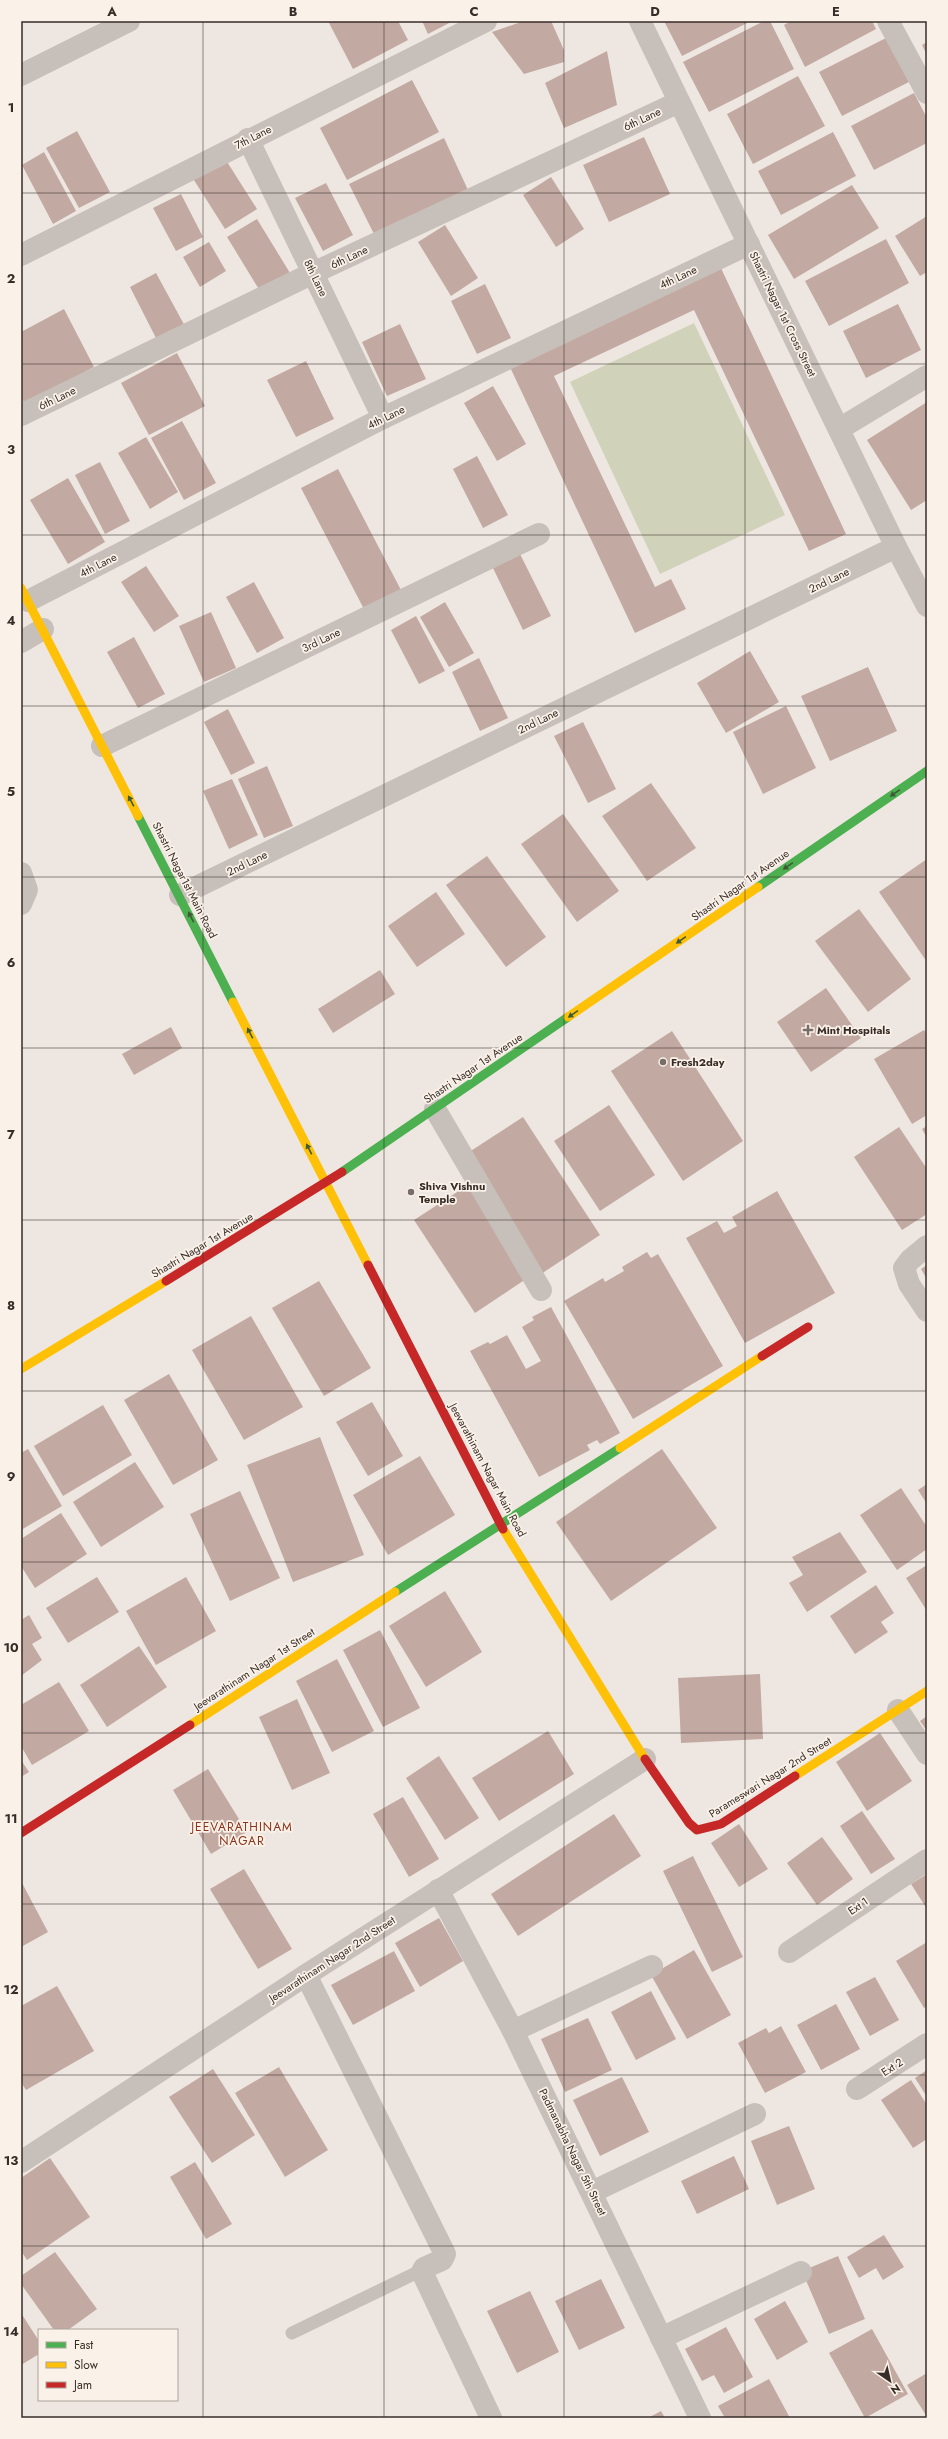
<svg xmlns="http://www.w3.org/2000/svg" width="948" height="2439" font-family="Jost,sans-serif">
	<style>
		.green { fill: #d0d3ba }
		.building { fill: #c2aaa2 }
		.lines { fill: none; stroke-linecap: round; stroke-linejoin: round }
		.lane { stroke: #c7c0ba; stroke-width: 13 }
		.street { stroke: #c7c0ba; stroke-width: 22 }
		.fast { stroke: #4caf50; stroke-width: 9 }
		.slow { stroke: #ffc107; stroke-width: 9 }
		.jam { stroke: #c62828; stroke-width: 9 }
		.oneway { fill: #3f5a36 }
		.grid { fill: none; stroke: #382c28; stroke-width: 1; stroke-opacity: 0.55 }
		.poi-dot { fill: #786d69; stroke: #faf2e8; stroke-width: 1.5 }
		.labels { text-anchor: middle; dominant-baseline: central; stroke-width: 3.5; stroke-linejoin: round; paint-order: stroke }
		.street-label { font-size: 11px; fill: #382c28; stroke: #faf2e8 }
		.poi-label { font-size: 11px; font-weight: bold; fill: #382c28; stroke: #faf2e8; text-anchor: start }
		.neighbourhood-label { font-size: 12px; letter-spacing: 1px; fill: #8b341d; stroke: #faf2e8 }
		.neatline { fill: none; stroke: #382c28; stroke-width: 1.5 }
		.grid-label { font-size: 13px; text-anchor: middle; font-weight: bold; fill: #382c28 }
	</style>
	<rect width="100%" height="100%" fill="#eee7e1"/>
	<!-- green -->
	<path class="green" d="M694,323L785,515L660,574L570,382Z"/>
	<!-- building -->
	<g class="building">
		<path d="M328,21H398L408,40L353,69Z"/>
		<path d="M422,21H453L428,34Z"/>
		<path d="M524,21H551L564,50V62L524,74L492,32Z"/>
		<path d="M664,21H751L682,56Z"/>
		<path d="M764,21H770L794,69L709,112L683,62Z"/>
		<path d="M791,21H872L876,29L805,67L784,25Z"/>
		<path d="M886,38L909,82L842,116L819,72Z"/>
		<path d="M927,42V55L922,45Z"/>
		<path d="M607,51L617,105L564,128L545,83Z"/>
		<path d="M798,76L825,126L753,164L727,114Z"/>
		<path d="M412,80L439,132L347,180L320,128Z"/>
		<path d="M914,93L927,118V143L874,170L851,126Z"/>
		<path d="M77,131L110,192L79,208L46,148Z"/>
		<path d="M833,132L856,176L781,215L758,171Z"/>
		<path d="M644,137L670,194L609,222L583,165Z"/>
		<path d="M444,138L468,190L375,236L349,184Z"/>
		<path d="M44,152L76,211L53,224L22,165Z"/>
		<path d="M224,157L257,209L225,229L192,177Z"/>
		<path d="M551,177L584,229L556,247L523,195Z"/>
		<path d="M326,183L353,235L323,251L295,198Z"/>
		<path d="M852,185L879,228L794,279L768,235Z"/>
		<path d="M181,194L203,237L176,251L153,208Z"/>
		<path d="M927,216V272L920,276L895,236Z"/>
		<path d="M257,219L290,273L260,291L227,237Z"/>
		<path d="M445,225L478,278L451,296L418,242Z"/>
		<path d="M886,239L909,283L829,326L805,281Z"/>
		<path d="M209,242L226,271L200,287L183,257Z"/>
		<path d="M720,266L846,534L809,551L694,310L554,376L655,587L671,579L686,609L635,633L509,365Z"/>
		<path d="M156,273L186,328L158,342L130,287Z"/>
		<path d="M485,284L511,338L477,354L451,301Z"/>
		<path d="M898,304L921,350L866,378L843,331Z"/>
		<path d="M64,309L94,367L25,404L21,398V332Z"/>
		<path d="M400,324L426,379L387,396L362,342Z"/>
		<path d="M177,353L205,406L149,435L121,383Z"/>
		<path d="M306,361L334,419L296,437L267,380Z"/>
		<path d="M493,386L526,444L497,461L464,403Z"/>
		<path d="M927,402V500L911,510L867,440Z"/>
		<path d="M182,421L216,483L184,500L151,438Z"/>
		<path d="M146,437L178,492L150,509L118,453Z"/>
		<path d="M477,456L508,515L483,528L453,469Z"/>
		<path d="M100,462L130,521L105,534L75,475Z"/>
		<path d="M338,469L402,592L365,611L301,488Z"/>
		<path d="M68,478L105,542L68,564L30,500Z"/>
		<path d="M520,554L551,616L523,630L493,568Z"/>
		<path d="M146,566L179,616L154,632L121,582Z"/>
		<path d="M254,582L284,638L257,653L226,597Z"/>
		<path d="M445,602L474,653L449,667L420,617Z"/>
		<path d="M211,612L236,668L204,682L179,626Z"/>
		<path d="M416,616L445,671L419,684L391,630Z"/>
		<path d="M134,637L165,694L138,708L107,652Z"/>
		<path d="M750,651L779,702L726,733L697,683Z"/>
		<path d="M479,658L508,718L480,731L452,672Z"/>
		<path d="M868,667L897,731L830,761L801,696Z"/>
		<path d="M786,706L816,768L763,794L733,732Z"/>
		<path d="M228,709L255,763L231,775L204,722Z"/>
		<path d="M583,722L616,789L588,803L554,736Z"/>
		<path d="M267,766L293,826L264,838L238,779Z"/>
		<path d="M232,779L258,835L229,849L203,791Z"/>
		<path d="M651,783L696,848L647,881L602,816Z"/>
		<path d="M563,814L619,891L577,922L521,844Z"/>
		<path d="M487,856L546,937L506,967L446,885Z"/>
		<path d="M927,859V962L879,892Z"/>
		<path d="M436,892L465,934L417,967L388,926Z"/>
		<path d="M859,909L911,979L868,1012L815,941Z"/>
		<path d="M380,970L395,994L333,1033L318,1009Z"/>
		<path d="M826,988L861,1038L811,1072L777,1022Z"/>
		<path d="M171,1027L182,1048L134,1075L122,1054Z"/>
		<path d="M924,1030L927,1035V1115L912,1124L874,1059Z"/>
		<path d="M672,1031L743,1141L683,1181L611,1071Z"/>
		<path d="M609,1105L655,1175L600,1211L554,1141Z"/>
		<path d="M523,1117L600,1235L541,1274L463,1156Z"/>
		<path d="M927,1126V1138L922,1129Z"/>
		<path d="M899,1127L927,1169V1214L902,1230L854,1157Z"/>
		<path d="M468,1185L529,1277L475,1313L414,1220Z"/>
		<path d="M777,1191L835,1293L745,1343L686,1238L717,1221L724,1233L737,1226L732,1217Z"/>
		<path d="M647,1252L651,1258L658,1254L723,1366L633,1419L564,1301L603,1278L605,1282L624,1271L622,1267Z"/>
		<path d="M927,1265V1279L921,1269Z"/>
		<path d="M319,1281L371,1368L324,1396L272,1308Z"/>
		<path d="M551,1307L620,1433L600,1444L597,1440L587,1445L590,1450L539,1477L470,1351L488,1342L490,1344L507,1335L526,1369L541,1361L522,1327L534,1320L532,1317Z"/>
		<path d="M251,1316L303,1407L244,1440L192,1350Z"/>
		<path d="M169,1374L218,1460L173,1485L124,1400Z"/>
		<path d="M372,1402L403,1456L368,1476L336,1422Z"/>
		<path d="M103,1405L132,1455L63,1496L34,1446Z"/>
		<path d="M320,1437L364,1555L293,1582L247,1465Z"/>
		<path d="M28,1449L62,1506L21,1530V1453Z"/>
		<path d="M662,1449L717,1528L611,1601L556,1522Z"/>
		<path d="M420,1456L455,1515L388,1555L353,1495Z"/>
		<path d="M135,1462L164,1507L101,1547L73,1502Z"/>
		<path d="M927,1484V1504L918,1490Z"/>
		<path d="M901,1488L927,1527V1549L897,1570L860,1515Z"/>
		<path d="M240,1491L280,1578L230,1601L190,1514Z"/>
		<path d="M61,1513L87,1554L35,1588L21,1566V1539Z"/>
		<path d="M840,1532L867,1572L807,1612L789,1583L803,1575L792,1557Z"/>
		<path d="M927,1565V1611L906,1578Z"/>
		<path d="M97,1577L119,1612L68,1643L46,1608Z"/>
		<path d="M186,1577L216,1631L156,1665L126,1611Z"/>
		<path d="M876,1585L894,1613L881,1622L888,1632L855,1654L830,1616Z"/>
		<path d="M445,1591L482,1652L426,1687L389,1626Z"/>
		<path d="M29,1615L42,1638L32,1644L42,1660L21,1676V1620Z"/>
		<path d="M380,1630L420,1708L383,1727L343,1650Z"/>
		<path d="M139,1646L167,1687L107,1727L80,1685Z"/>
		<path d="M337,1659L374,1731L332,1752L296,1681Z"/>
		<path d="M760,1674L763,1739L681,1743L678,1678Z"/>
		<path d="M59,1682L89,1731L32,1765L21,1746V1705Z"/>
		<path d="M297,1699L330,1773L292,1790L259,1717Z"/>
		<path d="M927,1716V1731L920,1721Z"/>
		<path d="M548,1731L574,1774L499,1821L472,1778Z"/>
		<path d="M880,1733L912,1781L867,1811L836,1762Z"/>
		<path d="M439,1756L479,1818L445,1840L406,1778Z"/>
		<path d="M21,1760L29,1772L21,1777Z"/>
		<path d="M208,1769L247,1832L211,1854L173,1790Z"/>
		<path d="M403,1797L439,1859L409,1877L373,1814Z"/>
		<path d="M862,1811L895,1859L871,1874L840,1826Z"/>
		<path d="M614,1814L641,1856L518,1936L491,1894Z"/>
		<path d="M739,1824L768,1869L739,1887L711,1843Z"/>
		<path d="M822,1837L853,1879L817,1905L787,1863Z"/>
		<path d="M693,1856L743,1957L712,1972L663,1871Z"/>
		<path d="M244,1869L292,1949L258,1969L210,1889Z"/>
		<path d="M927,1874V1909L911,1884Z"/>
		<path d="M21,1881L48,1932L21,1947Z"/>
		<path d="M439,1918L463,1961L420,1987L395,1943Z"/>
		<path d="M927,1942V2006L924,2008L896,1961Z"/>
		<path d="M694,1950L731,2015L687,2039L651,1975Z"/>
		<path d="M394,1951L415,1991L353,2025L331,1985Z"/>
		<path d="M875,1977L899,2020L870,2036L846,1992Z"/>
		<path d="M57,1986L94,2051L26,2090L21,2082V2006Z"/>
		<path d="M651,1991L676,2039L636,2060L611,2012Z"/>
		<path d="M836,2004L860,2049L821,2070L797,2025Z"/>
		<path d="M588,2018L612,2070L565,2092L541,2039Z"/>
		<path d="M781,2026L806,2072L765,2093L738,2043L766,2028L769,2033Z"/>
		<path d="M279,2067L328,2150L285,2177L235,2093Z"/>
		<path d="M213,2069L255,2135L212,2163L169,2097Z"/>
		<path d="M927,2070V2097L915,2078Z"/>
		<path d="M622,2077L649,2132L600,2156L573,2100Z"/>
		<path d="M911,2080L927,2105V2139L913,2148L881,2100Z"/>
		<path d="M789,2126L815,2189L777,2205L751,2141Z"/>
		<path d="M734,2156L749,2189L697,2214L681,2181Z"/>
		<path d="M50,2158L90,2217L27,2260L21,2251V2178Z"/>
		<path d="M195,2162L232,2224L206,2239L170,2177Z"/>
		<path d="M884,2235L904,2267L883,2280L876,2268L859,2278L847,2257Z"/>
		<path d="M55,2252L97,2309L68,2330H54L21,2284V2276Z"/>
		<path d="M838,2256L865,2319L829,2334L802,2271Z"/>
		<path d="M601,2279L625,2328L579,2350L555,2301Z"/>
		<path d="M530,2291L559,2352L517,2373L487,2311Z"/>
		<path d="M785,2301L808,2342L777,2360L754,2319Z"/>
		<path d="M21,2313L39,2341V2354L21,2365Z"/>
		<path d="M726,2327L753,2377L724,2393L714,2375L702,2381L685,2349Z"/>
		<path d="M872,2329L908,2394L865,2418L829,2353Z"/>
		<path d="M927,2373V2417L907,2385Z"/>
		<path d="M769,2379L790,2418H725L718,2406Z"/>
		<path d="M661,2411L665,2418H648Z"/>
	</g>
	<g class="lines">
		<!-- lane -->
		<path class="lane" d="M292,2333L422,2270"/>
		<!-- street -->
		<g class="street">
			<path d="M640,21L896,547L927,606"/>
			<path d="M888,21L927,93"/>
			<path d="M21,75L129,21"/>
			<path d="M248,139L383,418"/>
			<path d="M21,255L486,21"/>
			<path d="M21,415L313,273L679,102"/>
			<path d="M839,429L927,376"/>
			<path d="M28,601L383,418L749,244"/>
			<path d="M21,642L43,629"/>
			<path d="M102,746L539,534"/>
			<path d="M21,873L27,890L21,904"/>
			<path d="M180,895L896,547"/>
			<path d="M435,1109L541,1290"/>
			<path d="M927,1246L910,1260L904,1268L909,1284L927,1311"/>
			<path d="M898,1710L927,1754"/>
			<path d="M438,1890L513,2031L700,2418"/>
			<path d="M789,1952L927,1860"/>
			<path d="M306,1975L445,2254L442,2260L424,2268L422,2272L491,2418"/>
			<path d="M513,2031L652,1966"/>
			<path d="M857,2089L927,2044"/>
			<path d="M21,2162L306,1975L645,1759"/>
			<path d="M592,2192L755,2114"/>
			<path d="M661,2338L801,2272"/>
		</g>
		<!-- fast -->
		<g class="fast">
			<path d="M138,816L233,1002"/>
			<path d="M758,887L927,771"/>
			<path d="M342,1172L568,1017"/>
			<path d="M395,1592L620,1448"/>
		</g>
		<!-- slow -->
		<g class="slow">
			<path d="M21,588L138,816"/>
			<path d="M233,1002L368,1265"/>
			<path d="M568,1017L758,887"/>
			<path d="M21,1369L166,1281"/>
			<path d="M620,1448L762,1356"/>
			<path d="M503,1529L645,1759"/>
			<path d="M190,1725L395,1592"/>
			<path d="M795,1776L927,1691"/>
		</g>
		<!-- jam -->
		<g class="jam">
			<path d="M368,1265L503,1529"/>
			<path d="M166,1281L342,1172"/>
			<path d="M762,1356L808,1327"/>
			<path d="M645,1759L689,1823L697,1830L721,1824L795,1776"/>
			<path d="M21,1833L190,1725"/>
		</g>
	</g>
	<!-- one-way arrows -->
	<defs><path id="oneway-solid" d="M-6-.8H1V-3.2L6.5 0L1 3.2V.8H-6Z"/></defs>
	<g class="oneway">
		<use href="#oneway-solid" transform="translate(895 793) rotate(145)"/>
		<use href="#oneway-solid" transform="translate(131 801) rotate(-118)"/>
		<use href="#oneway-solid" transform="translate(788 866) rotate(145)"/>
		<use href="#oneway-solid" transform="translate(191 917) rotate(-117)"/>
		<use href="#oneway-solid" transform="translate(681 940) rotate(145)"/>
		<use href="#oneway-solid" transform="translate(573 1014) rotate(145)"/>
		<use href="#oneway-solid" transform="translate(250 1033) rotate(-117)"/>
		<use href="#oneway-solid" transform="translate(309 1149) rotate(-117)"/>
	</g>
	<!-- grid -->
	<path class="grid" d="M203,21V2418M384,21V2418M564,21V2418M745,21V2418M21,193H927M21,364H927M21,535H927M21,706H927M21,877H927M21,1048H927M21,1220H927M21,1391H927M21,1562H927M21,1733H927M21,1904H927M21,2075H927M21,2246H927"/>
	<!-- markers -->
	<g class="poi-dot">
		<path d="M806 1024h4v4h4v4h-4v4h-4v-4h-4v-4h4z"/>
		<circle cx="663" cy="1062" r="4"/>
		<circle cx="411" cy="1192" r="4"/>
	</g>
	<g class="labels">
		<!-- street labels -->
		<g class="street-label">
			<text transform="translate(642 119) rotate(-25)">6th Lane</text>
			<text transform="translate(253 137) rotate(-27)">7th Lane</text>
			<text transform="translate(349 257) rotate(-25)">6th Lane</text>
			<text transform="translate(678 277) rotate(-25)">4th Lane</text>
			<text transform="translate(316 278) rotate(64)">8th Lane</text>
			<text transform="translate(783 314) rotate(64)">Shastri Nagar 1st Cross Street</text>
			<text transform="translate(57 398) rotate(-26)">6th Lane</text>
			<text transform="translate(386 417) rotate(-26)">4th Lane</text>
			<text transform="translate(98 565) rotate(-27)">4th Lane</text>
			<text transform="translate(829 580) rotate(-26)">2nd Lane</text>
			<text transform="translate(321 640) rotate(-26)">3rd Lane</text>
			<text transform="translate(538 721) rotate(-26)">2nd Lane</text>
			<text transform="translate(247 863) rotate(-26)">2nd Lane</text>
			<text transform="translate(185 880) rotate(63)">Shastri Nagar1st Main Road</text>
			<text transform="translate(740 885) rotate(-35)">Shastri Nagar 1st Avenue</text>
			<text transform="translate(473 1068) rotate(-34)">Shastri Nagar 1st Avenue</text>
			<text transform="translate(202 1245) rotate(-31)">Shastri Nagar 1st Avenue</text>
			<text transform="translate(488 1470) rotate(62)">Jeevarathinam Nagar Main Road</text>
			<text transform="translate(254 1669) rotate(-33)">Jeevarathinam Nagar 1st Street</text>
			<text transform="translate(770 1777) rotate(-32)">Parameswari Nagar 2nd Street</text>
			<text transform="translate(858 1906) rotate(-34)">Ext 1</text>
			<text transform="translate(332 1959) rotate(-33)">Jeevarathinam Nagar 2nd Street</text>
			<text transform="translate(892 2067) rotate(-33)">Ext 2</text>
			<text transform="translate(573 2152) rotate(64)">Padmanabha Nagar 5th Street</text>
		</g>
		<!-- poi labels -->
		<g class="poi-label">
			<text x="817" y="1030">Mint Hospitals</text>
			<text x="671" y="1062">Fresh2day</text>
			<text x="419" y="1186">Shiva Vishnu<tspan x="419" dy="13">Temple</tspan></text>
		</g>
		<!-- neighbourhood labels -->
		<g class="neighbourhood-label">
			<text x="242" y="1827">JEEVARATHINAM<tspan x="242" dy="14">NAGAR</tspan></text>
		</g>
	</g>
	<!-- border -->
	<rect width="948" height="2439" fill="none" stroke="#faf2e8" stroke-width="44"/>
	<!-- legend -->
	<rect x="38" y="2329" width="140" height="72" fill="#faf2e8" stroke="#aca39b"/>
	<rect x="46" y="2342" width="20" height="6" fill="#4caf50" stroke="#aca39b"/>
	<text x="74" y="2349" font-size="12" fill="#382c28">Fast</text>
	<rect x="46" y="2362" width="20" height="6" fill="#ffc107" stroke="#aca39b"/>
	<text x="74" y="2369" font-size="12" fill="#382c28">Slow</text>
	<rect x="46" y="2382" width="20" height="6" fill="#c62828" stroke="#aca39b"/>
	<text x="74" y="2389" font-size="12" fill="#382c28">Jam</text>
	<!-- north arrow -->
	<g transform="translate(890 2381) rotate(146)" stroke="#faf2e8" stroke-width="3" paint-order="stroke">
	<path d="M0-3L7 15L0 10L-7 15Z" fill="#382c28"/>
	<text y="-6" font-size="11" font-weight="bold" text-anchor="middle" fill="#382c28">N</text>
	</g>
	<rect x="22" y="22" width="904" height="2395" class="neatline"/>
	<g class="grid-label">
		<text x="112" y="16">A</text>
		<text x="293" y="16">B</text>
		<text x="474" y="16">C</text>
		<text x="655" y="16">D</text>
		<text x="836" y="16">E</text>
		<text x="11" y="112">1</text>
		<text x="11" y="283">2</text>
		<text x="11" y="454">3</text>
		<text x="11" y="625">4</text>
		<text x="11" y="796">5</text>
		<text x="11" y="967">6</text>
		<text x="11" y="1139">7</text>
		<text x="11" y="1310">8</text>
		<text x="11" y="1481">9</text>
		<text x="11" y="1652">10</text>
		<text x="11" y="1823">11</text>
		<text x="11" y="1994">12</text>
		<text x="11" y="2165">13</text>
		<text x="11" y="2336">14</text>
	</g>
</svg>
